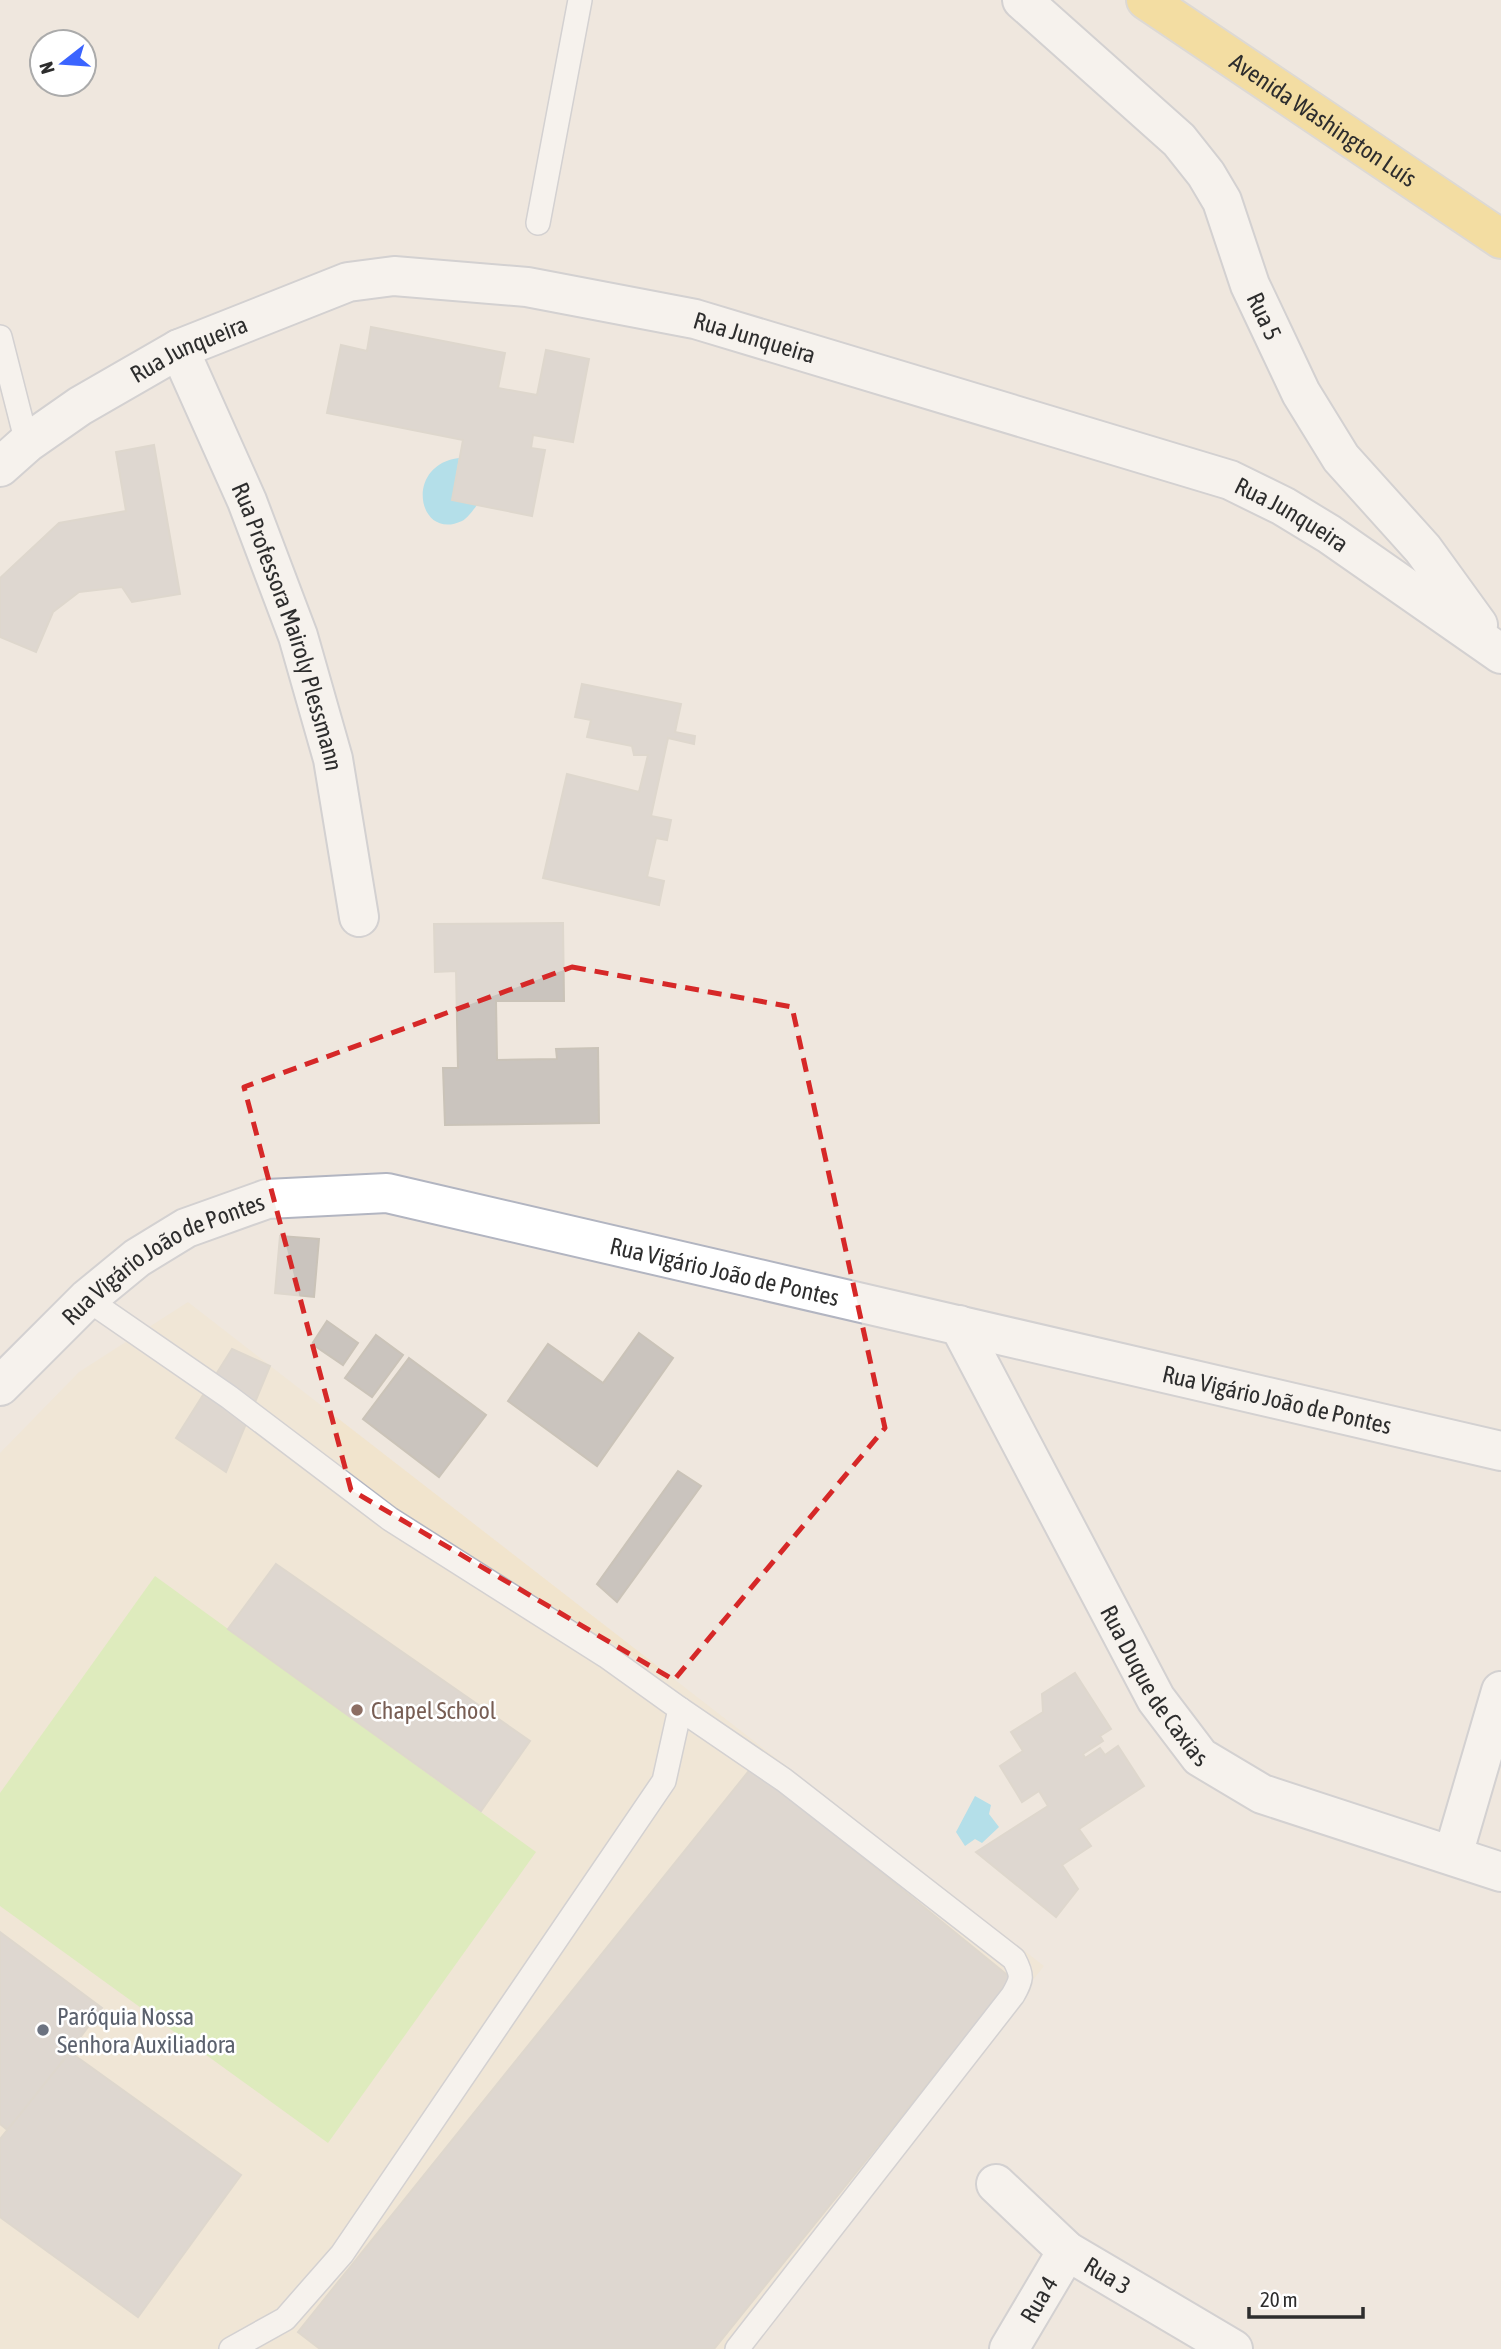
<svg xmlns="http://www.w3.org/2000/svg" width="1501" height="2349" font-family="'Asap Condensed',sans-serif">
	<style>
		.education { fill: #f1e4cd }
		.pitch { fill: #caef94 }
		.water { fill: #6dd4f5 }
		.building { fill: #cac4be; stroke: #cac3b8; stroke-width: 2 }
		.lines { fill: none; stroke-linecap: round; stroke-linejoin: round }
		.service-casing { stroke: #b2b5c1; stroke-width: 26 }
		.minor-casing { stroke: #b2b5c1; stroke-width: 42 }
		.tertiary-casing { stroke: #b2b5c1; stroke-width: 42 }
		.primary-casing { stroke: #c8c8c8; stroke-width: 42 }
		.service { stroke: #fff; stroke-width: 23 }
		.minor { stroke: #fff; stroke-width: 38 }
		.tertiary { stroke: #fff; stroke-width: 38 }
		.primary { stroke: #f8d05a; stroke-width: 38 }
		.marked { fill: none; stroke: #d62828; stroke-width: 5; stroke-dasharray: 14 9; stroke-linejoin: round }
		.education-dot { fill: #8d6e63; stroke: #fff; stroke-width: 2.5 }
		.worship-dot { fill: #6b7280; stroke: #fff; stroke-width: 2.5 }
		.labels { text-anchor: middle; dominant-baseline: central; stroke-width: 5; stroke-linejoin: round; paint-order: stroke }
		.street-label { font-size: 24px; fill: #2d2d2d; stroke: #fff }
		.education-label { font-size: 24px; fill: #785e54; stroke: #fff; text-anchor: start }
		.worship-label { font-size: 24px; fill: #5b616d; stroke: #fff; text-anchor: start }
	</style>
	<rect width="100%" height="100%" fill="#efe7de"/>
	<!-- education -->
	<path class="education" d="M188,1302L1044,1966L744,2349H0V1453L79,1372Z"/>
	<!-- pitch -->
	<path class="pitch" d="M155,1576L536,1852L328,2143L0,1906V1793Z"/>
	<!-- water -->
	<g class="water">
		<path d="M459,458L452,500L477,505C473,510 468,518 462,521C418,542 403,465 459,458Z"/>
		<path d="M975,1796L991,1805L989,1814L999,1827L982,1843L975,1839L965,1846L956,1832Z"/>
	</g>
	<!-- building -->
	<g class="building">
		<path d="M371,327L505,353L498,388L537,395L546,350L589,359L573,442L533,435L531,448L545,450L532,516L452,500L463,440L327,413L341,345L367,351Z"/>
		<path d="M154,445L180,594L132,602L122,587L79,592L53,612L36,652L0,637V578L59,523L126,511L116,452Z"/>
		<path d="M582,684L681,704L675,732L695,736L694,744L668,738L651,816L671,820L667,840L656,838L647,877L664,881L659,905L543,878L567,774L639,792L648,755H634L632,746L587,737L591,720L575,717Z"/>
		<path d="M563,923L564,1001H496L497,1060L557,1059L556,1049L598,1048L599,1123L445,1125L443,1068H458L456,971L435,972L434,924Z"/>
		<path d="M280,1236L319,1239L314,1297L275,1293Z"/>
		<path d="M327,1321L358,1343L343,1365L312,1344Z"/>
		<path d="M639,1333L673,1358L597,1466L508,1401L548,1344L603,1383Z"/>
		<path d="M376,1335L403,1355L372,1397L345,1378Z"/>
		<path d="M232,1349L270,1366L226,1472L176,1438Z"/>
		<path d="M409,1358L486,1415L439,1477L363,1419Z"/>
		<path d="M678,1471L701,1486L617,1602L597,1584Z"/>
		<path d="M276,1564L530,1741L481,1811L228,1629Z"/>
		<path d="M1075,1673L1111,1729L1100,1736L1103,1741L1083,1754L1085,1758L1100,1748L1105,1755L1118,1746L1144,1786L1079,1829L1091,1846L1062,1865L1078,1889L1056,1917L976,1852L1048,1806L1039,1791L1022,1802L1000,1766L1023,1751L1011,1732L1043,1712L1042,1694Z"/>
		<path d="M752,1767L1012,1979L714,2349H320L298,2332Z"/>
		<path d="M0,1932L102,2008L10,2132L0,2124Z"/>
		<path d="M70,2052L241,2175L138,2317L0,2217V2139Z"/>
	</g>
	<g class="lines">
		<!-- service casing -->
		<g class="service-casing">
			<g id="service">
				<path d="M538,223L580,0"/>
				<path d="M0,337L27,443"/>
				<path d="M87,1299L229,1397L390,1519L606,1656L680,1709L664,1781L342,2254L285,2319L231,2349"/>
				<path d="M680,1709L784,1780L1014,1959C1023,1976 1022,1979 1013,1995L737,2349"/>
			</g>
		</g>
		<!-- minor casing -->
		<g class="minor-casing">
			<g id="minor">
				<path id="s1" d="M1022,0L1179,140L1206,174L1222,201L1250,285L1301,393L1341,458L1423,549L1478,625"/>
				<path id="s2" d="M179,349L247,501L298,636L333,759L359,917"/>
				<path id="s3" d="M0,467L27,443L80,406L179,349L348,282L394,276L527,287L695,319L1230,480L1283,506L1329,534L1501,654"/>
				<path id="s4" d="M959,1325L1156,1699L1200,1757L1262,1794L1501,1872"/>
				<path d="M1453,1855L1501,1691"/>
				<path id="s5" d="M996,2184L1067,2251L1233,2349"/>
				<path id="s6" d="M1009,2349L1067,2251"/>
			</g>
		</g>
		<!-- tertiary casing -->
		<g class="tertiary-casing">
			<g id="tertiary">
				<path id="s7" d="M0,1386L87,1299L137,1258L186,1228L267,1199L387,1193L1501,1451"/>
			</g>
		</g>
		<!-- primary casing -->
		<g class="primary-casing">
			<g id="primary">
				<path id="s8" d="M1146,0L1501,239"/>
			</g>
		</g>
		<!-- service -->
		<use href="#service" class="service"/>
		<!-- minor -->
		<use href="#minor" class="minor"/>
		<!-- tertiary -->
		<use href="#tertiary" class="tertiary"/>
		<!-- primary -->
		<use href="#primary" class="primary"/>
	</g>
	<!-- marked area -->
	<path d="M0 0H1501V2349H0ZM572,967L792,1007L885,1428L674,1680L351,1490L244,1087Z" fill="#efe7de" fill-opacity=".55" fill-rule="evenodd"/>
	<path class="marked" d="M572,967L792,1007L885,1428L674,1680L351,1490L244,1087Z"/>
	<!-- markers -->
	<circle class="education-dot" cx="357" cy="1710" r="7"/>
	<circle class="worship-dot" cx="43" cy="2030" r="7"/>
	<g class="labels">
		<!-- street labels -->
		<g class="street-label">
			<text stroke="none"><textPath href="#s8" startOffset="214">Avenida Washington Luís</textPath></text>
			<text stroke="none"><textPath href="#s1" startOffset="408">Rua 5</textPath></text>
			<text stroke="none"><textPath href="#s3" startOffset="810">Rua Junqueira</textPath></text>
			<text stroke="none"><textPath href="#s3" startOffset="224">Rua Junqueira</textPath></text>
			<text stroke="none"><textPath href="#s3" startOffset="1377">Rua Junqueira</textPath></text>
			<text stroke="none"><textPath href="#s2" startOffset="299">Rua Professora Mairoly Plessmann</textPath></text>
			<text stroke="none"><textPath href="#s7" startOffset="210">Rua Vigário João de Pontes</textPath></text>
			<text stroke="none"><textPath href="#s7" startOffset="798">Rua Vigário João de Pontes</textPath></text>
			<text stroke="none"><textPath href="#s7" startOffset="1365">Rua Vigário João de Pontes</textPath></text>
			<text stroke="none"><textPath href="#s4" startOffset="410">Rua Duque de Caxias</textPath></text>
			<text stroke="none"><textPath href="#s5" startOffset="145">Rua 3</textPath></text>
			<text stroke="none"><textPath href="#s6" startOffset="58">Rua 4</textPath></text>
		</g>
		<!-- education labels -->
		<g class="education-label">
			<text x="371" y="1710">Chapel School</text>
		</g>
		<!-- worship labels -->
		<g class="worship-label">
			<text x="57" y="2016">Paróquia Nossa<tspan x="57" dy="28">Senhora Auxiliadora</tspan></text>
		</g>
	</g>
	<!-- north arrow -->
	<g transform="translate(63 63) rotate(253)"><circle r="33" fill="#ffffff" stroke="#ababab" stroke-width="2"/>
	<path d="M0-5L12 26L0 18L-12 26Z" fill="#3b64ff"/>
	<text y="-10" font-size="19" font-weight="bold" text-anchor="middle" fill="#2d2d2d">N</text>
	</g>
	<!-- scale -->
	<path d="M1249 2307v10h114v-10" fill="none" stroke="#2d2d2d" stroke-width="3.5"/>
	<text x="1260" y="2307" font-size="21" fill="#2d2d2d" stroke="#ffffff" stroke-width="5" paint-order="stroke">20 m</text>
</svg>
